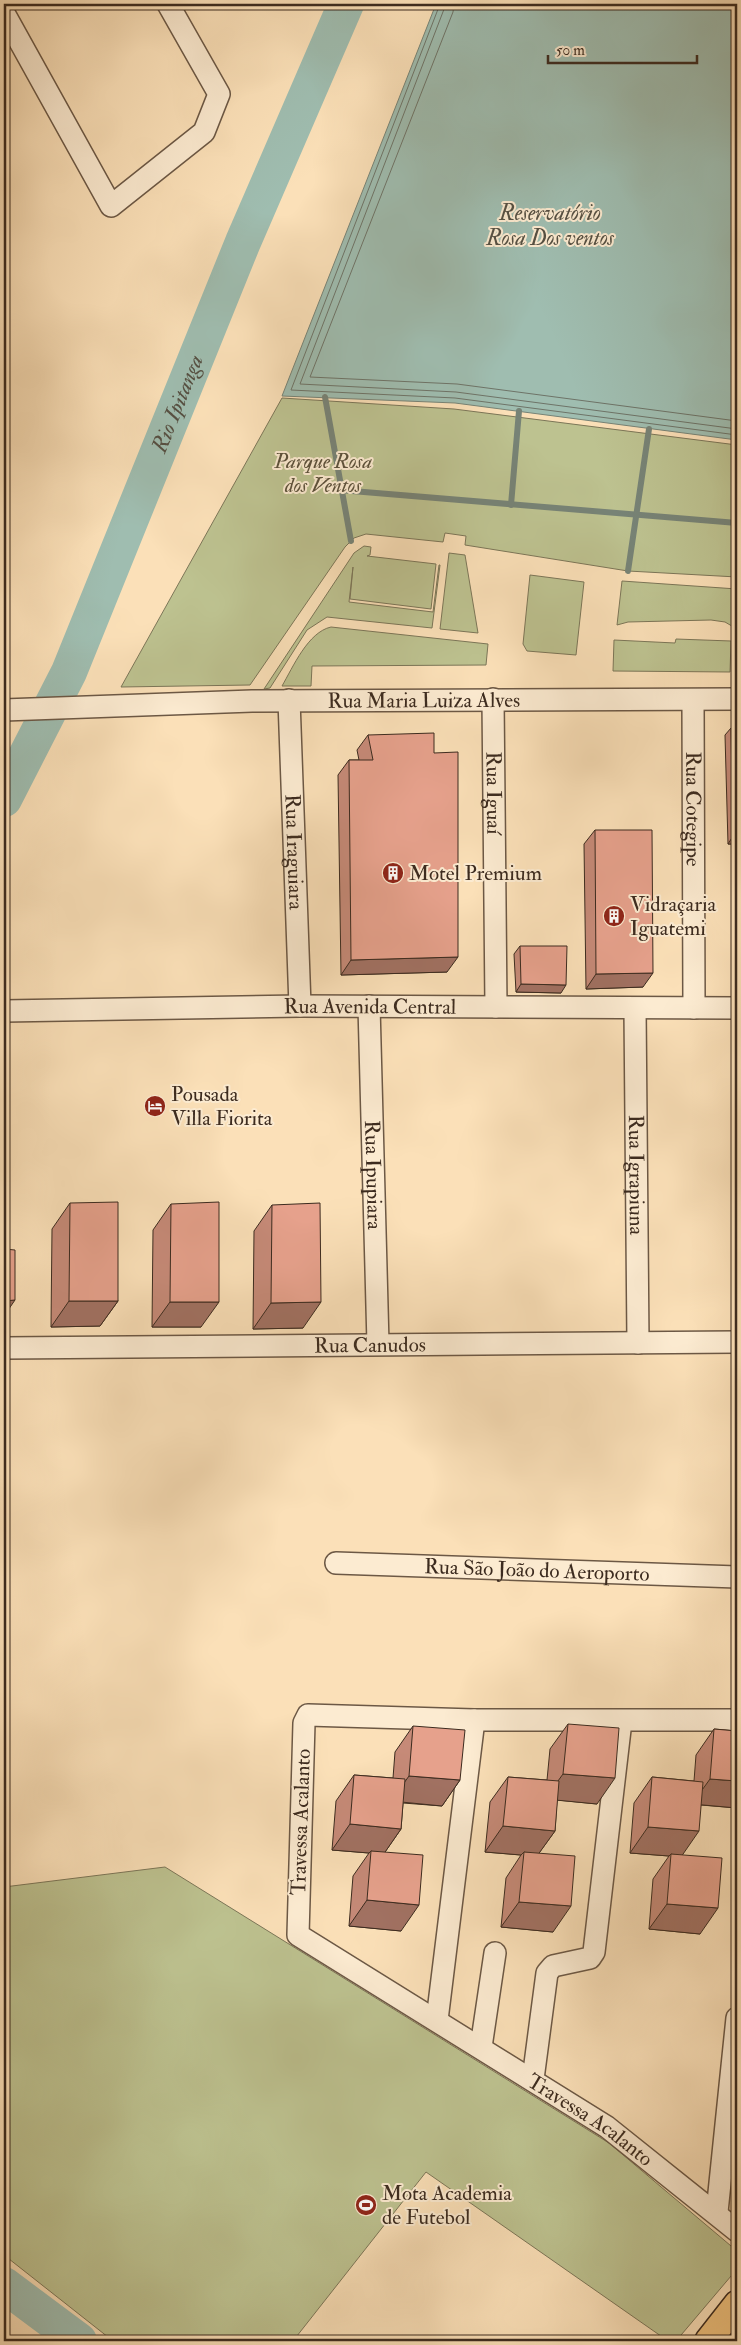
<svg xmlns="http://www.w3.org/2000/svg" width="741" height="2345" font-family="'IM FELL Double Pica',serif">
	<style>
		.green { fill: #bdc290; stroke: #7c7658 }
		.water { fill: #9fbdb0; stroke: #778376 }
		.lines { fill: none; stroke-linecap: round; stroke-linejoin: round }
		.shore { stroke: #6e7468; stroke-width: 1 }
		.stream { stroke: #778376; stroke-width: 6 }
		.river { stroke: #9fbdb0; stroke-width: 36 }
		.minor-casing { stroke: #6c5845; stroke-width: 24 }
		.major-casing { stroke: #3c2b1f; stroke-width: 29 }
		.minor { stroke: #fcebd1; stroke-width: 21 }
		.major { stroke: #eec07c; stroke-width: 26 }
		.wall { fill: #c68a78; stroke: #3c2b1f }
		.shaded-wall { fill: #a17162; stroke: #3c2b1f }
		.building { fill: #e6a18c; stroke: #3c2b1f }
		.labels { text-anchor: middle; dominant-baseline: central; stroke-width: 4; stroke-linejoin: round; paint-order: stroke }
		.park-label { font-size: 21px; font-style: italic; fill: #5c513b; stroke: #fcebd1 }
		.street-label { font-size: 21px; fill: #3c2b1f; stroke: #fcebd1 }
		.poi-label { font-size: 21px; fill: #3c2b1f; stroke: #fcebd1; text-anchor: start }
		.water-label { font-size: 22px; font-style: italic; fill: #555043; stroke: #fcebd1 }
	</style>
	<rect width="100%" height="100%" fill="#fbe0b8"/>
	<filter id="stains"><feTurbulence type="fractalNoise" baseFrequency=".004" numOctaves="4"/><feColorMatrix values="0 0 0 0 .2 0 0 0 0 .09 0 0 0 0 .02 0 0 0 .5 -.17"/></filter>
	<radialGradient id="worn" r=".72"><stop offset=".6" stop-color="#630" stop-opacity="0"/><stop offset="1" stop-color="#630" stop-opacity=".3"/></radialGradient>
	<!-- green -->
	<g class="green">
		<path d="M282,398L454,409L737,445V577L628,571L465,545L466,536L445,533L443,542L366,534L354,538L345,547L250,685L121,687Z"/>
		<path d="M364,546L371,547L370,555L367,556L436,564L431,609L350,599L353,567L349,602L433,612L439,565H440L432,628L327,617L307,630L270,688L264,689L354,553Z"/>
		<path d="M449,553L465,555L478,633L440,629Z"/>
		<path d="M530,575L584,582L576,655L527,651L523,644Z"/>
		<path d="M622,581L737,589V629L725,622L711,620L628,622L617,625Z"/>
		<path d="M331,627L488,644L486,665L312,666L311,686H282C293,667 308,632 331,627Z"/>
		<path d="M676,639L731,641L730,672L613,671L614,640L675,643Z"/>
		<path d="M165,1867L609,2143L737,2251V2269L676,2341H668L426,2172L293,2341H113L4,2255V1887Z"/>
	</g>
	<!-- water -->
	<path class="water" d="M436,4H737V440L455,403L282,396Z"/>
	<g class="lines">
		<!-- shore -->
		<g class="shore">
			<path d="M440,4L291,390L455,398L737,435"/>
			<path d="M446,4L300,384L456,392L737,429"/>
			<path d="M454,4L453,12L310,377L457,384L737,421"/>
		</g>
		<!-- stream -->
		<g class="stream">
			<path d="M325,397L351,541"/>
			<path d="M340,490L737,523"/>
			<path d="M511,505L519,411"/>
			<path d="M628,571L649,429"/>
		</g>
		<!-- river -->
		<g class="river">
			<path id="s1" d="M4,799L69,672L243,242L346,4"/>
			<path d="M4,2285L79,2341"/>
		</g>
		<!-- minor casing -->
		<g class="minor-casing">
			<g id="minor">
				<path d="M4,13L111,206L204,132L219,94L168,4"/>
				<path id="s2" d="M493,699L496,1007"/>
				<path id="s3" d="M289,700L300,1006"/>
				<path id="s4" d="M693,700L694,1008"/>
				<path id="s5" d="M4,710L252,701L737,699"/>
				<path id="s6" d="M369,1006L378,1344"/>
				<path id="s7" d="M635,1009L638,1343"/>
				<path id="s8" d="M4,1011L300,1006L737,1008"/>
				<path id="s9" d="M4,1348L737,1342"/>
				<path id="s10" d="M336,1563L737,1577"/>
				<path id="s11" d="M737,1720H474L308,1715L304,1723L298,1935L607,2127L737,2231"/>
				<path d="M437,2020L474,1720"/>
				<path d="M481,2047L495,1953"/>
				<path d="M533,2079L547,1973L553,1966L590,1958L594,1952L621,1721"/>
				<path d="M717,2212L737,2018"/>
			</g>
		</g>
		<!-- major casing -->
		<g class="major-casing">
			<path id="major" d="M708,2341L737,2304"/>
		</g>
		<!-- minor -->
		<use href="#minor" class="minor"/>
		<!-- major -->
		<use href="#major" class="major"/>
	</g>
	<!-- wall -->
	<g class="wall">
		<path d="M737,727V844H728L725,735L731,728Z"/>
		<path d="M368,735L434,753L447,972L341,975L338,775L349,760H359L357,750Z"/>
		<path d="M595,830L643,987L586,989L584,844Z"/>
		<path d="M520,946L561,993L516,992L514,954Z"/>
		<path d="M70,1203L118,1301L100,1326L51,1327L52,1229Z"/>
		<path d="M171,1204L201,1327H152L153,1230Z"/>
		<path d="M272,1205L303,1328L253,1329L254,1231Z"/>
		<path d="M568,1724L597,1804L557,1800L555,1831L539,1853L553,1932L501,1927L506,1878L521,1855L485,1852L490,1802L508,1777L547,1780L550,1749Z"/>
		<path d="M413,1726L460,1780L442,1806L403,1803L401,1829L385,1852L401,1931L349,1926L353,1876L369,1853L332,1850L336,1801L354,1775L393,1778L395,1752Z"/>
		<path d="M714,1729L737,1731V1808L701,1805L682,1855L700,1934L649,1929L653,1879L669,1856L630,1853L634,1803L652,1777L694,1781L696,1755Z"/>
	</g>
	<!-- shaded-wall -->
	<g class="shaded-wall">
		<path d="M733,836H737V844H728Z"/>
		<path d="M458,957L447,972L341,975L351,960Z"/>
		<path d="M653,973L643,987L586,989L596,974Z"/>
		<path d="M521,984L566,985L561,993L516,992Z"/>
		<path d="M15,1300L4,1316V1301Z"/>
		<path d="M69,1301H118L100,1326L51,1327Z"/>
		<path d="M170,1302H219L201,1327H152Z"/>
		<path d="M321,1302L303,1328L253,1329L271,1303Z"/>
		<path d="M563,1774L615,1778L597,1804L545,1799Z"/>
		<path d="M409,1776L460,1780L442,1806L391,1801Z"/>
		<path d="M710,1779L737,1781V1808L692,1804Z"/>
		<path d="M350,1824L401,1829L383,1855L371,1851L369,1853L332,1850Z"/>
		<path d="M503,1826L555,1831L537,1856L524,1852L521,1855L485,1852Z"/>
		<path d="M648,1827L699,1831L681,1857L671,1854L669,1856L630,1853Z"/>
		<path d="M367,1900L419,1905L401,1931L349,1926Z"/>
		<path d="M519,1902L571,1906L553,1932L501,1927Z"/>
		<path d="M667,1904L718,1908L700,1934L649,1929Z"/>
	</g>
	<!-- building -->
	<g class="building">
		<path d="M737,727V836H733L731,728Z"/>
		<path d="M434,733V753L458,752V957L351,960L349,760H373L368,735Z"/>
		<path d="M595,830H652L653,973L596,974Z"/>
		<path d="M520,946H567L566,985L521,984Z"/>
		<path d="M118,1202V1301H69L70,1203Z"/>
		<path d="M219,1202V1302H170L171,1204Z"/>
		<path d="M320,1203L321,1302L271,1303L272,1205Z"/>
		<path d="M4,1249L15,1250V1300L4,1301Z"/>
		<path d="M568,1724L619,1728L615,1778L563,1774Z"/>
		<path d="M413,1726L465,1730L460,1780L409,1776Z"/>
		<path d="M714,1729L737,1731V1781L710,1779Z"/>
		<path d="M354,1775L405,1779L401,1829L350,1824Z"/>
		<path d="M508,1777L559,1781L555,1831L503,1826Z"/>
		<path d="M652,1777L703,1782L699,1831L648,1827Z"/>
		<path d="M371,1851L423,1855L419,1905L367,1900Z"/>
		<path d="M524,1852L575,1856L571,1906L519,1902Z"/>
		<path d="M671,1854L722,1858L718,1908L667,1904Z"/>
	</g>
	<!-- icons -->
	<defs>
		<g id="building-disc" transform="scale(1.125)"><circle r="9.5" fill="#8f2418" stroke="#fcebd1"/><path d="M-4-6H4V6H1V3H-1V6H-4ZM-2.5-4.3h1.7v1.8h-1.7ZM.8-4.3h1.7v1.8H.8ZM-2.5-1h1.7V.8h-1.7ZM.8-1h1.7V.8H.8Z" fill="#fff"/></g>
		<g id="hotel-disc" transform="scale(1.125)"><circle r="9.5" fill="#8f2418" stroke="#fcebd1"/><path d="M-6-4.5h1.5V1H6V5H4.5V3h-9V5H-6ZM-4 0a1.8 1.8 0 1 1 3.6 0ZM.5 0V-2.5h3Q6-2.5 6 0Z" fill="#fff"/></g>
		<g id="stadium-disc" transform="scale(1.125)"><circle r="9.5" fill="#8f2418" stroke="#fcebd1"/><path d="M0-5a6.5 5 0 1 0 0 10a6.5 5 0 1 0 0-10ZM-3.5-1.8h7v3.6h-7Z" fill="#fff"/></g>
	</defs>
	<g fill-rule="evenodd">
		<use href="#building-disc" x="393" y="873"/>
		<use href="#building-disc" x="614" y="916"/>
		<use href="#hotel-disc" x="155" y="1106"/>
		<use href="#stadium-disc" x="366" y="2205"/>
	</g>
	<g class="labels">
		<!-- park labels -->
		<g class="park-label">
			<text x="323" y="461">Parque Rosa<tspan x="323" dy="24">dos Ventos</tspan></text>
		</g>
		<!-- street labels -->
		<g class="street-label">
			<text stroke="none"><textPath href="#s5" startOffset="420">Rua Maria Luiza Alves</textPath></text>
			<text stroke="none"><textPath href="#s2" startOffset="94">Rua Iguaí</textPath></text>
			<text stroke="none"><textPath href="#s4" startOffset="109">Rua Cotegipe</textPath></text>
			<text stroke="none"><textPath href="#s3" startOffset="152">Rua Iraguiara</textPath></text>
			<text stroke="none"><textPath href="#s8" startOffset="366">Rua Avenida Central</textPath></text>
			<text stroke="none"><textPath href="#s6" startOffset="169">Rua Ipupiara</textPath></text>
			<text stroke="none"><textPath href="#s7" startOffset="166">Rua Igrapiuna</textPath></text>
			<text stroke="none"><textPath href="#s9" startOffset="366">Rua Canudos</textPath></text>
			<text stroke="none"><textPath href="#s10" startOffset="201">Rua São João do Aeroporto</textPath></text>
			<text transform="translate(301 1822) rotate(-88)">Travessa Acalanto</text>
			<text stroke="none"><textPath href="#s11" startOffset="996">Travessa Acalanto</textPath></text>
		</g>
		<!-- poi labels -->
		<g class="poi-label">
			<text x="409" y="873">Motel Premium</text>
			<text x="630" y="904">Vidraçaria<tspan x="630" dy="24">Iguatemi</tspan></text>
			<text x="171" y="1094">Pousada<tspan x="171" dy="24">Villa Fiorita</tspan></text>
			<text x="382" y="2193">Mota Academia<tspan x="382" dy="24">de Futebol</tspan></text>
		</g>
		<!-- water labels -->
		<g class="water-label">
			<text x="550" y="213">Reservatório<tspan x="550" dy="25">Rosa Dos ventos</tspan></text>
			<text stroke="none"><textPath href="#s1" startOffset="432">Rio Ipitanga</textPath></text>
		</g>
	</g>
	<!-- margin -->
	<rect width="741" height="2345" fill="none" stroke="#fbe0b8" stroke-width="20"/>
	<rect x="5" y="5" width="731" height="2335" fill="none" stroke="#3c2b1f" stroke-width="2.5"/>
	<rect x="10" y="10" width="721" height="2325" fill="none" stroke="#3c2b1f"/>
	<!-- scale -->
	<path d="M548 55v8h149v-8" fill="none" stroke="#3c2b1f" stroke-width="2.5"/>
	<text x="556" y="55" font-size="15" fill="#3c2b1f" stroke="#fcebd1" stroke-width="4" paint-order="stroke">50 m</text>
	<rect width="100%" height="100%" filter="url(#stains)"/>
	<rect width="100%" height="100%" fill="url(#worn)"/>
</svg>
